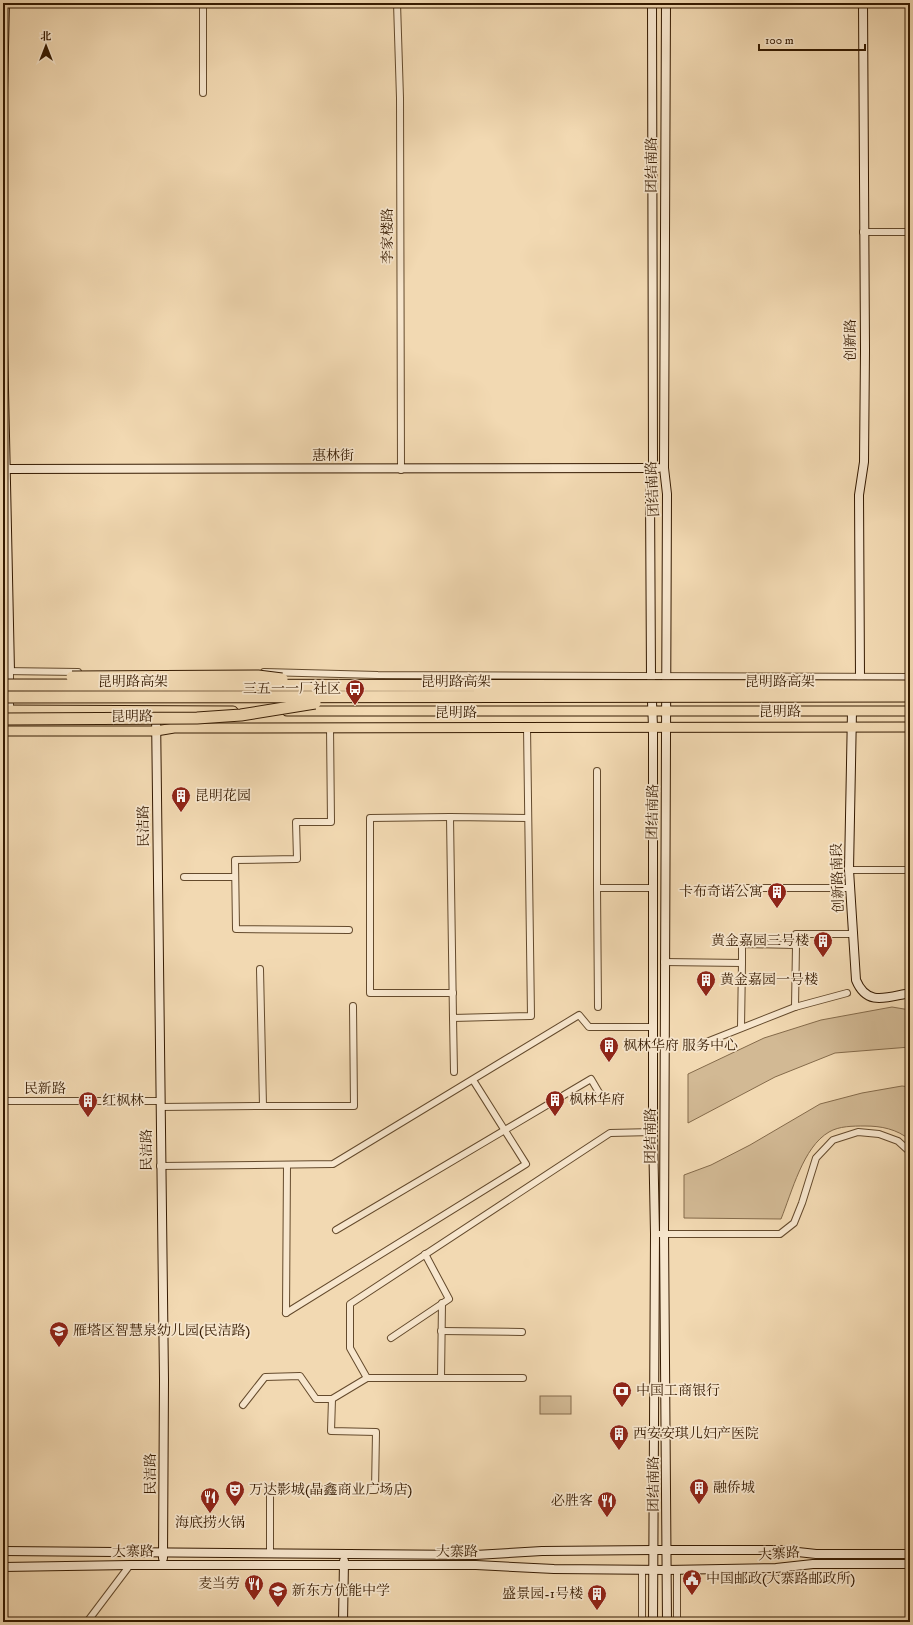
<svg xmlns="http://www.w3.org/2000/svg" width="913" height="1625" font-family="'IM FELL DW Pica','Noto Serif SC',serif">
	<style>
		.green { fill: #d2b994; stroke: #846a4a }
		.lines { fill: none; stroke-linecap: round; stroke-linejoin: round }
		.street-casing { stroke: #644a2c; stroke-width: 8 }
		.secondary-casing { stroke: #351a00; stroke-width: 10 }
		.primary-casing { stroke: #351a00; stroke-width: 11 }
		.street { stroke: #f7e6cd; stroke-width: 6 }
		.secondary { stroke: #f7e6cd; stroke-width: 8 }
		.primary { stroke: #f2d9b2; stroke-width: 9 }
		.highway-bridge-casing { stroke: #351a00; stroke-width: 13; stroke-linecap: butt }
		.highway-bridge { stroke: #f2d9b2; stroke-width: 11 }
		.labels { text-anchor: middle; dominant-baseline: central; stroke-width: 3.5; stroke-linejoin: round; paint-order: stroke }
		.street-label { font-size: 14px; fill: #351a00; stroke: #f7e6cd }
		.poi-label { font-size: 14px; fill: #351a00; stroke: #f7e6cd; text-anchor: start }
	</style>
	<rect width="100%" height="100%" fill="#f2d9b2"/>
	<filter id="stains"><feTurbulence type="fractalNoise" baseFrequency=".005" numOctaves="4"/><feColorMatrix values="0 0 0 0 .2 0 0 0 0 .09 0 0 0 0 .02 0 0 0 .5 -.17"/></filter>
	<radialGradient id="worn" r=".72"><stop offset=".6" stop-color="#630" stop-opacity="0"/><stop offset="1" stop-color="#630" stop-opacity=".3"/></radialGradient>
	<!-- green -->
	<g class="green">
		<path d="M892,1007L910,1010V1047L835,1053L775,1077L688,1123V1074L764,1038L821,1020Z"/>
		<path d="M902,1086L910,1087V1140C897,1129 881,1126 865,1126C853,1126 839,1126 829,1132C803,1147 792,1192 781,1219L684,1218V1175L711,1165L750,1145L820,1104L862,1093Z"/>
		<rect x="540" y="1396" width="31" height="18"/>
	</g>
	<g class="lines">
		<!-- street casing -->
		<g class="street-casing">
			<g id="street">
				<path d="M397,3L400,98L401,470"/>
				<path d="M203,93V3"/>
				<path d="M863,232H910"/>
				<path d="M3,671L78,672"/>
				<path d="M10,671V710"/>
				<path d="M264,672L378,675L910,677"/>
				<path d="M330,727L331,822H296L297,859L235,860L236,929L349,930"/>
				<path d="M527,727L531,1016L453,1018L450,817L528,818"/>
				<path d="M597,771V888"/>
				<path d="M450,817L370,818V993H453"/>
				<path d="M849,870H910"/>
				<path d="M184,877H235"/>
				<path d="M732,888H851"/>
				<path d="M664,962L742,963V944L796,945V934H854"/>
				<path d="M598,1007L597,888H653"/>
				<path d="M795,1007L796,945"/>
				<path d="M453,1018L454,1072"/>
				<path d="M741,1027L742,963"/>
				<path d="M704,1043L795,1007L847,993"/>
				<path d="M3,1101H160"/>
				<path d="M263,1106H354L353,1006"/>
				<path d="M160,1107L263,1106L260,969"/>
				<path d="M160,1166L333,1164L579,1015L589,1027H654"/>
				<path d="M336,1230L591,1079L601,1096"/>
				<path d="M655,1234H780L794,1223L802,1203L816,1158L833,1140L858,1132L879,1134L898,1141L910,1152"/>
				<path d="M442,1303L441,1378H523"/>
				<path d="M286,1313L526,1164L473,1080"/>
				<path d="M286,1313L287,1165"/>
				<path d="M441,1331L522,1332"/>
				<path d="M391,1338L449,1299L425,1254"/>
				<path d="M367,1378L350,1348V1304L610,1133L653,1132"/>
				<path d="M243,1405L265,1377L300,1376L316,1399H332"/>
				<path d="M270,1554V1489L375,1490L376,1432L331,1431L332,1399L367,1378H441"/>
				<path d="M87,1622L130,1565"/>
				<path d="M642,1622V1569"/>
				<path d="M677,1622V1570"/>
			</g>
		</g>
		<!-- secondary casing -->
		<g class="secondary-casing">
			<g id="secondary">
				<path d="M652,3L653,468L650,495L651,676L653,727V1132L655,1234L653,1622"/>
				<path d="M666,3L664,468L667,494C668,740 663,986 664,1231C664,1361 667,1492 667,1622"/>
				<path d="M3,91L5,3"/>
				<path d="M3,342L10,671"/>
				<path d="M3,469L658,468"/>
				<path d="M860,677L859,495L864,462L865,350L863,3"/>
				<path d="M852,711L849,870L856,980C867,1007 887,997 910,993"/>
				<path d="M156,713L164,1380L163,1558"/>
				<path d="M3,1551L475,1555L542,1551L653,1550H780L816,1554H910"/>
				<path d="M3,1567L130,1565H476L554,1569L667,1570L776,1568L813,1564H910"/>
				<path d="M343,1622L344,1561"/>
			</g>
		</g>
		<!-- primary casing -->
		<g class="primary-casing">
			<g id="primary">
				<path d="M3,710L233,711"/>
				<path d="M287,711H910"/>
				<path d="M3,731H156L174,728L910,727"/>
			</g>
		</g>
		<!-- street -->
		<use href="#street" class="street"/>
		<!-- secondary -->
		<use href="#secondary" class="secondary"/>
		<!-- primary -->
		<use href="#primary" class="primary"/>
		<!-- highway-bridge casing -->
		<g class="highway-bridge-casing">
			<g id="highway-bridge">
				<path d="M72,677L258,676L282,679"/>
				<path d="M3,685L910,686"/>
				<path d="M3,697L910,696"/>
				<path d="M3,719L197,718L241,715L315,703"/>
			</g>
		</g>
		<!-- highway-bridge -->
		<use href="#highway-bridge" class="highway-bridge"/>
	</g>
	<!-- icons -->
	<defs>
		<g id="bus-pin" transform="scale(1)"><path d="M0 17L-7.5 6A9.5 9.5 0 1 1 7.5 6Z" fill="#8f2418" stroke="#f7e6cd"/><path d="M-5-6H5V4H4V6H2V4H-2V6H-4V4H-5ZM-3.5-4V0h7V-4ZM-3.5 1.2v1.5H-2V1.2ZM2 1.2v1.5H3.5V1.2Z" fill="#fff"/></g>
		<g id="building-pin" transform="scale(1)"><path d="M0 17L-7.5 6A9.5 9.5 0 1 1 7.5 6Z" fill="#8f2418" stroke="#f7e6cd"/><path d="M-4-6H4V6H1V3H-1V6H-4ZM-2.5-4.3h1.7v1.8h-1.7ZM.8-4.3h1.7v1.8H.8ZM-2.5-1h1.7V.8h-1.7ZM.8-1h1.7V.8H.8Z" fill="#fff"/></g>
		<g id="school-pin" transform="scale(1)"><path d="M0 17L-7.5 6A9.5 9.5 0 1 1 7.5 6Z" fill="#8f2418" stroke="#f7e6cd"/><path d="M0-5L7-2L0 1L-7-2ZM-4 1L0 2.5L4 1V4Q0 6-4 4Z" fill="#fff"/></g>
		<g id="bank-pin" transform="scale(1)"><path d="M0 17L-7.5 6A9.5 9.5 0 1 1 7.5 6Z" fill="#8f2418" stroke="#f7e6cd"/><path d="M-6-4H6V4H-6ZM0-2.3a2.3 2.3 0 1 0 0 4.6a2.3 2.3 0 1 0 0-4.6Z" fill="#fff"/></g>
		<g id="theatre-pin" transform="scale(1)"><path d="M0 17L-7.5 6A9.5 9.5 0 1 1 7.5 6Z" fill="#8f2418" stroke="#f7e6cd"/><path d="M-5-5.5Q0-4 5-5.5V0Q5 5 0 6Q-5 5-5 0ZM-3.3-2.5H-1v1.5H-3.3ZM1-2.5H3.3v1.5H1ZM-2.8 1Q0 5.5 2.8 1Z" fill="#fff"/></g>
		<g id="restaurant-pin" transform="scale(1)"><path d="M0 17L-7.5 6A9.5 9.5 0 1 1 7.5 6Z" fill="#8f2418" stroke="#f7e6cd"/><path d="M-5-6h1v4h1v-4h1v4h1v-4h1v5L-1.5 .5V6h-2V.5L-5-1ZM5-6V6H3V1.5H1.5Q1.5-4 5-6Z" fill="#fff"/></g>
		<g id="civic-pin" transform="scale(1)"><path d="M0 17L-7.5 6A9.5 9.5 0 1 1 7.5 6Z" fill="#8f2418" stroke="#f7e6cd"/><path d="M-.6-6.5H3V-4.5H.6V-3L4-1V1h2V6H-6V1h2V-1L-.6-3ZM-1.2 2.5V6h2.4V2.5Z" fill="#fff"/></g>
	</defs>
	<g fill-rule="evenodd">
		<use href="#bus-pin" x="355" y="689"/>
		<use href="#building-pin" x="181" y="796"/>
		<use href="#building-pin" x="777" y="892"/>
		<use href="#building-pin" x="823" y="941"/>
		<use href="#building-pin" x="706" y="980"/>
		<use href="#building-pin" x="609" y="1046"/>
		<use href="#building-pin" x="555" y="1100"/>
		<use href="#building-pin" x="88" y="1101"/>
		<use href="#school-pin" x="59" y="1331"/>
		<use href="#bank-pin" x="622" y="1391"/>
		<use href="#building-pin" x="619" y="1434"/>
		<use href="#building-pin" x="699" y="1488"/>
		<use href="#theatre-pin" x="235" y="1490"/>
		<use href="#restaurant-pin" x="210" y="1497"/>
		<use href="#restaurant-pin" x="607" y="1501"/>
		<use href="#civic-pin" x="692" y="1579"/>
		<use href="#restaurant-pin" x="254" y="1584"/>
		<use href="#school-pin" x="278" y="1591"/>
		<use href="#building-pin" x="597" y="1594"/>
	</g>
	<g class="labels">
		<!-- street labels -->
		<g class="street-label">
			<text transform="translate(652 165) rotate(-90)">团结南路</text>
			<text transform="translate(388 236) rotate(-90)">李家楼路</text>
			<text transform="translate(851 340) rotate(-90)">创新路</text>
			<text x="333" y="456">惠林街</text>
			<text transform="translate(653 489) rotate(-93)">团结南路</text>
			<text x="133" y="682">昆明路高架</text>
			<text x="456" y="682">昆明路高架</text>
			<text x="780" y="682">昆明路高架</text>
			<text x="780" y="712">昆明路</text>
			<text x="456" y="713">昆明路</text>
			<text transform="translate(132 717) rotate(-1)">昆明路</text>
			<text transform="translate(653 812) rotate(-89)">团结南路</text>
			<text transform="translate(144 826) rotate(-91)">民洁路</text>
			<text transform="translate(838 878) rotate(-92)">创新路南段</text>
			<text x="45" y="1089">民新路</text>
			<text transform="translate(651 1136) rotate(-90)">团结南路</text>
			<text transform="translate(147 1150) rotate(-90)">民洁路</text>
			<text transform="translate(151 1474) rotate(-90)">民洁路</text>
			<text transform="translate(654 1484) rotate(-90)">团结南路</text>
			<text transform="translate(133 1552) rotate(-1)">大寨路</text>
			<text x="457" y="1552">大寨路</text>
			<text transform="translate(779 1554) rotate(-4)">大寨路</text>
		</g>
		<!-- poi labels -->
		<g class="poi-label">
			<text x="341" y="689" text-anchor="end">三五一一厂社区</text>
			<text x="195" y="796">昆明花园</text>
			<text x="763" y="892" text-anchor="end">卡布奇诺公寓</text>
			<text x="809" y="941" text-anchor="end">黄金嘉园三号楼</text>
			<text x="720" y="980">黄金嘉园一号楼</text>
			<text x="623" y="1046">枫林华府 服务中心</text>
			<text x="569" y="1100">枫林华府</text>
			<text x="102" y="1101">红枫林</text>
			<text x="73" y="1331">雁塔区智慧泉幼儿园(民洁路)</text>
			<text x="636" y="1391">中国工商银行</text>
			<text x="633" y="1434">西安安琪儿妇产医院</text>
			<text x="713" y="1488">融侨城</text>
			<text x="249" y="1490">万达影城(晶鑫商业广场店)</text>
			<text x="593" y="1501" text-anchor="end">必胜客</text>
			<text x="210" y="1523" text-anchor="middle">海底捞火锅</text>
			<text x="706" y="1579">中国邮政(大寨路邮政所)</text>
			<text x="240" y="1584" text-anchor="end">麦当劳</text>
			<text x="292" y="1591">新东方优能中学</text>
			<text x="583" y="1594" text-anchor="end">盛景园-1号楼</text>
		</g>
	</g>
	<!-- margin -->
	<rect width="913" height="1625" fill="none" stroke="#f2d9b2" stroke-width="16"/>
	<rect x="4" y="4" width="905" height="1617" fill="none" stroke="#351a00" stroke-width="2"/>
	<rect x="8" y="8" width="897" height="1609" fill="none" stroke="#351a00"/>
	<!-- north arrow -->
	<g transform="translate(46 46)" stroke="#f7e6cd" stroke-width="3" paint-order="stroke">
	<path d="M0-3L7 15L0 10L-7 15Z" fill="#351a00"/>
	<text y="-6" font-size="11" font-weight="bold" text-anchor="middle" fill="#351a00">北</text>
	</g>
	<!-- scale -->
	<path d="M759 44v6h106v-6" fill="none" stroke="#351a00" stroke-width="2"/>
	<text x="765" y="44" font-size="12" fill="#351a00" stroke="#f7e6cd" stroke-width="3" paint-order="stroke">100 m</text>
	<rect width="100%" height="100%" filter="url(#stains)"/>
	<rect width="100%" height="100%" fill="url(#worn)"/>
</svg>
